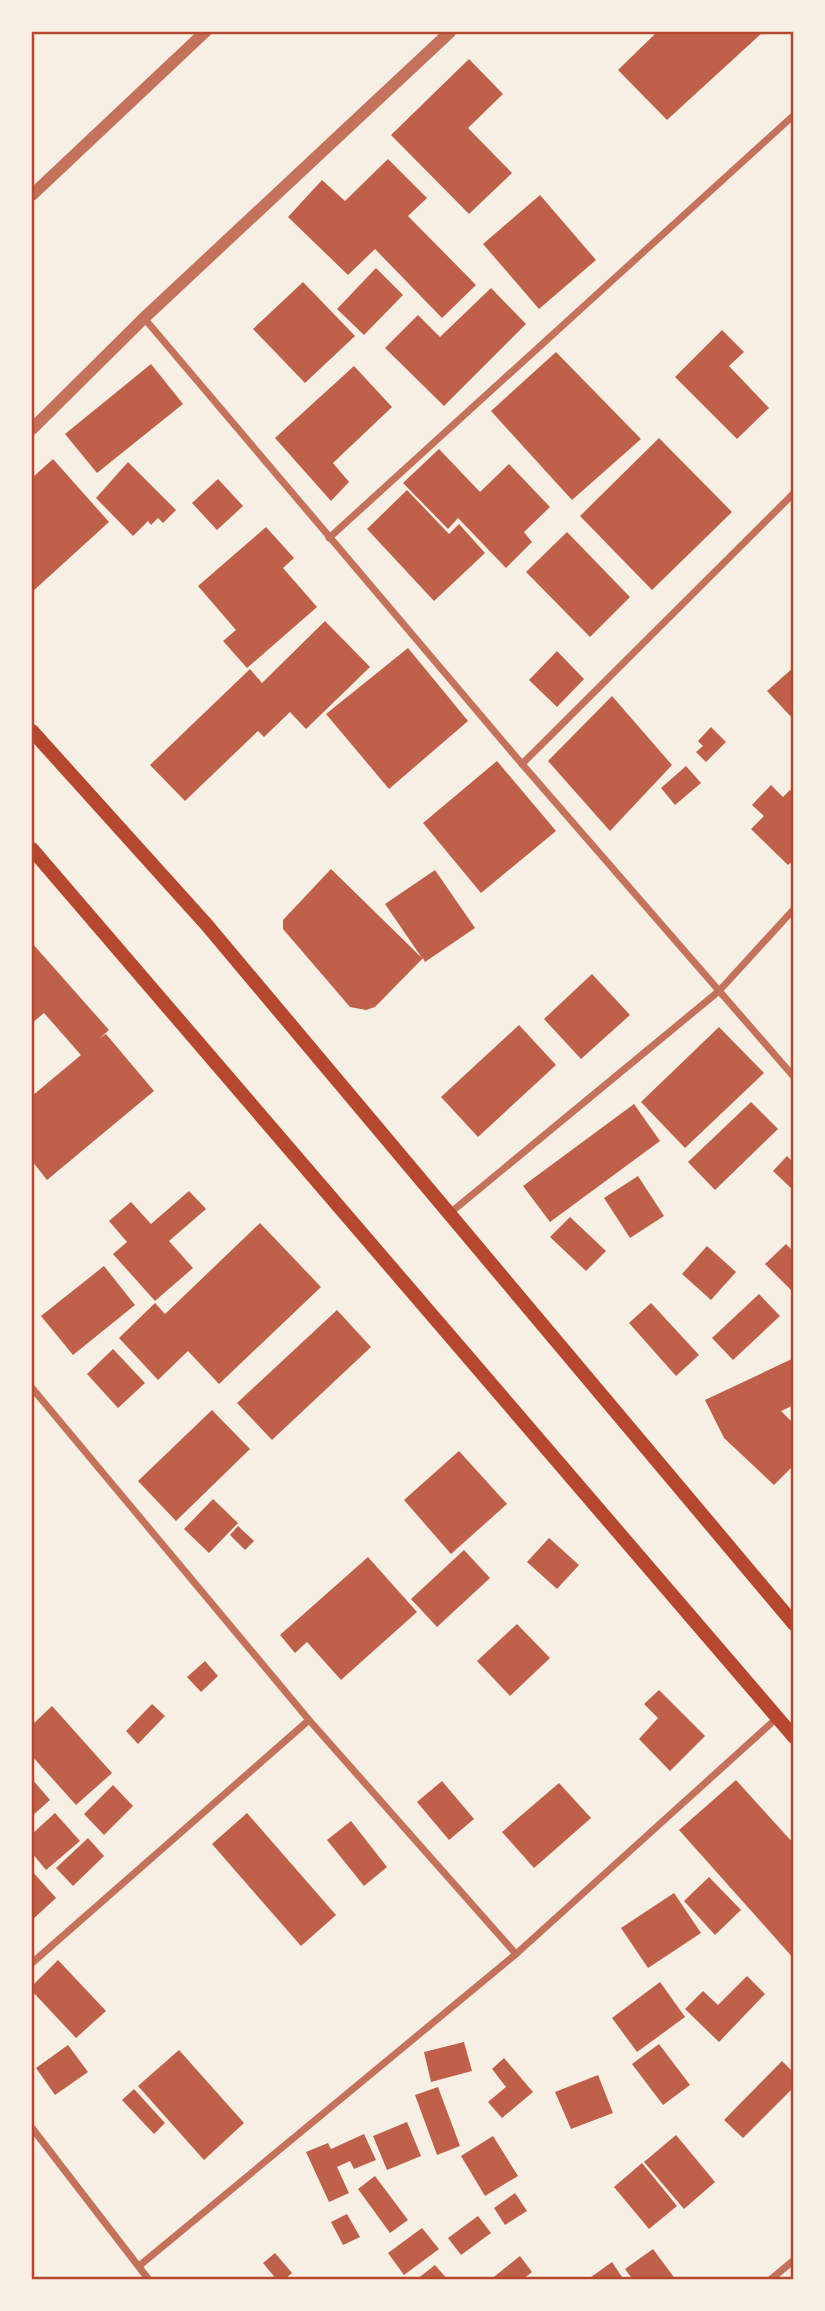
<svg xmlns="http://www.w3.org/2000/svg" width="825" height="2311" font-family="'Noto Sans',sans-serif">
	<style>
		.building { fill: #bf614a }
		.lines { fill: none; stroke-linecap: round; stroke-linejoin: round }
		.minor { stroke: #c5725c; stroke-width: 7 }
		.tertiary { stroke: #c5725c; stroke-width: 12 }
		.secondary { stroke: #b5482f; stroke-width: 14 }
		.neatline { fill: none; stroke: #b5482f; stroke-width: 2.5 }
	</style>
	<rect width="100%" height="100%" fill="#f6efe4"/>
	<!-- building -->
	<g class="building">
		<path d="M657,32H763L667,120L618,70Z"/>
		<path d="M469,59L503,94L468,128L512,173L469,214L391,135Z"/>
		<path d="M388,159L427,198L408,216L476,285L442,318L375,249L348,275L288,217L322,180L345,201Z"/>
		<path d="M540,195L596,260L539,309L483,244Z"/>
		<path d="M376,268L403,295L364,335L337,309Z"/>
		<path d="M303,282L355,336L305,383L253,329Z"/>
		<path d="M491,288L526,324L444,406L385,348L418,315L440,337Z"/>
		<path d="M722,330L744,352L729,366L769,408L737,439L675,377Z"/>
		<path d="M556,352L641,439L572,500L491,411Z"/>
		<path d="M151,364L183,404L97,473L65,434Z"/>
		<path d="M354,366L392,407L333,463L349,482L331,501L275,438Z"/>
		<path d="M659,438L732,512L652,590L580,516Z"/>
		<path d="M439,449L480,492L509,464L550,507L524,532L532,542L506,568L458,518L448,529L403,483Z"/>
		<path d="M53,459L109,522L32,592V478Z"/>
		<path d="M128,462L176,510L163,523L158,518L151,525L148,521L133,536L96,498Z"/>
		<path d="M218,479L243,506L217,530L192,503Z"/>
		<path d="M407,490L449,534L459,524L485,553L434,601L367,529Z"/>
		<path d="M266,527L294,558L283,568L317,607L247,668L223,641L236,630L198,586Z"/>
		<path d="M567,532L630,597L590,637L526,572Z"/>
		<path d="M325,621L370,667L306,729L290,712L264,737L258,731L185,801L150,765L250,669L262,683Z"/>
		<path d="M408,648L468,721L389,789L326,714Z"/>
		<path d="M557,651L584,679L557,707L529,680Z"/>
		<path d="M794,667V720L767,691Z"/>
		<path d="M612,696L672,765L610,831L548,761Z"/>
		<path d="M711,727L726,742L706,762L696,752L703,746L698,741Z"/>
		<path d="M497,761L556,831L481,893L423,823Z"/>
		<path d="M686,766L701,783L675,805L661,788Z"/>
		<path d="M771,785L783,797L790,790L794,793V860L788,865L751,829L764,816L752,805Z"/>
		<path d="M331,869L422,958L385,904L435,870L475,928L425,962L423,958L375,1007L366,1010L350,1007L283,929V920Z"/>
		<path d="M32,943L109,1030L100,1038L106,1034L154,1091L47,1180L32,1161V1096L81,1055L44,1013L32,1023Z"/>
		<path d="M592,974L630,1015L581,1059L544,1019Z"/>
		<path d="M519,1025L556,1065L478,1137L441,1097Z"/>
		<path d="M719,1027L764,1073L685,1148L641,1102Z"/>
		<path d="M751,1102L778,1129L715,1190L688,1162Z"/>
		<path d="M634,1104L660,1141L550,1222L523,1186Z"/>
		<path d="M787,1156L794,1163V1191L773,1171Z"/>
		<path d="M638,1176L664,1216L630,1238L604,1198Z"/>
		<path d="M189,1191L206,1209L169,1241L193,1268L155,1301L113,1254L127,1242L109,1221L131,1202L151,1224Z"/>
		<path d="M570,1217L606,1251L586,1271L550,1237Z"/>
		<path d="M260,1223L321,1287L219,1384L188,1351L158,1380L119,1338L155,1303L165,1314Z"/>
		<path d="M786,1244L794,1252V1293L765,1264Z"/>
		<path d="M707,1246L736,1272L711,1300L682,1274Z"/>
		<path d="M104,1266L135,1305L73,1355L41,1316Z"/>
		<path d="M759,1294L780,1316L733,1360L712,1338Z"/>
		<path d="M651,1303L699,1355L676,1376L629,1323Z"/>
		<path d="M337,1310L371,1347L272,1440L237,1403Z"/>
		<path d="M113,1349L145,1383L118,1408L87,1374Z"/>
		<path d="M794,1358V1405L781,1411L794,1424V1465L774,1485L724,1438L705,1400Z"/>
		<path d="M212,1410L250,1449L176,1521L138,1481Z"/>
		<path d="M459,1451L507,1504L451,1554L404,1500Z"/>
		<path d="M213,1499L238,1523L209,1553L184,1529Z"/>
		<path d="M238,1526L254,1541L245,1550L230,1535Z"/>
		<path d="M549,1538L579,1565L557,1589L527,1562Z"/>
		<path d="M464,1550L490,1578L437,1627L411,1599Z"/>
		<path d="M368,1557L417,1612L341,1680L307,1642L295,1653L280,1635Z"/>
		<path d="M517,1624L550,1658L510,1696L477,1661Z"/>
		<path d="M205,1661L218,1676L201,1692L187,1677Z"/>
		<path d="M659,1690L705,1736L670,1771L639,1739L658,1718L644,1704Z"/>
		<path d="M152,1704L165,1716L138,1744L126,1731Z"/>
		<path d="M52,1706L112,1773L76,1805L32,1756V1725Z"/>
		<path d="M32,1779L50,1800L32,1816Z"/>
		<path d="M736,1780L794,1844V1959L679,1830Z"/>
		<path d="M442,1781L474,1819L449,1840L417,1802Z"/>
		<path d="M559,1783L591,1818L534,1868L502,1832Z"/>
		<path d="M113,1785L133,1806L104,1835L84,1814Z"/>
		<path d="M55,1813L80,1841L46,1870L32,1853V1834Z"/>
		<path d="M247,1813L336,1915L301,1946L212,1844Z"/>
		<path d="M351,1821L387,1867L364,1886L327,1840Z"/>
		<path d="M88,1838L104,1856L73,1886L56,1868Z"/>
		<path d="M32,1871L56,1898L32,1920Z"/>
		<path d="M709,1877L741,1910L715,1935L684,1901Z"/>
		<path d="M674,1893L701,1933L648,1968L621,1928Z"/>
		<path d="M58,1960L106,2011L76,2038L32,1991V1986Z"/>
		<path d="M747,1976L765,1994L719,2042L685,2009L703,1991L718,2005Z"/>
		<path d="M660,1982L685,2017L637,2052L612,2018Z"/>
		<path d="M464,2042L472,2071L431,2082L424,2052Z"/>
		<path d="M659,2044L690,2085L663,2105L632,2064Z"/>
		<path d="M68,2045L88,2072L55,2095L36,2068Z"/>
		<path d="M179,2050L244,2123L204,2160L138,2086Z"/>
		<path d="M504,2058L533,2092L502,2118L488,2102L506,2087L492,2069Z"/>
		<path d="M782,2061L794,2073V2087L743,2138L724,2120Z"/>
		<path d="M598,2075L613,2113L571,2129L555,2092Z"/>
		<path d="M438,2087L460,2146L437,2155L415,2095Z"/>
		<path d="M134,2089L165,2123L154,2134L122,2100Z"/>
		<path d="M407,2122L421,2156L387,2170L373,2136Z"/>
		<path d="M364,2134L376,2160L354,2169L350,2161L337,2167L349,2193L329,2202L306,2152L328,2143L331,2149Z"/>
		<path d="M676,2135L715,2182L684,2209L644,2162Z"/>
		<path d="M493,2136L518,2176L485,2196L461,2156Z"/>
		<path d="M642,2163L677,2206L649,2229L614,2187Z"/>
		<path d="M375,2176L408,2220L390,2233L358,2189Z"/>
		<path d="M515,2193L527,2211L505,2225L494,2208Z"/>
		<path d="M347,2214L360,2237L343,2245L331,2222Z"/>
		<path d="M478,2216L491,2233L461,2255L448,2238Z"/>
		<path d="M422,2228L439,2249L404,2275L388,2253Z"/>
		<path d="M653,2249L676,2280H633L625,2269Z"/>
		<path d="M275,2253L292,2273L284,2280H277L263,2263Z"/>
		<path d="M520,2256L532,2272L522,2280H490Z"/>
		<path d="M612,2262L624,2280H587Z"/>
		<path d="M435,2265L448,2280H416Z"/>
	</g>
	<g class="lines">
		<!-- minor -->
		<g class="minor">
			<path d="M144,318L522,764L794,1077"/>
			<path d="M329,538L794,115"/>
			<path d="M522,764L794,493"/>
			<path d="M450,1213L719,991L794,909"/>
			<path d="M32,1388L309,1720L516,1954"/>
			<path d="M32,1963L309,1720"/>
			<path d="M32,2128L149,2280"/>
			<path d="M139,2266L516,1954L777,1718"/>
			<path d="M770,2280L794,2260"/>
		</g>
		<!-- tertiary -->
		<g class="tertiary">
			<path d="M32,195L205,32"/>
			<path d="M32,429L144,318L450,32"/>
		</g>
		<!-- secondary -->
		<g class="secondary">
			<path d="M32,731L206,924L794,1624"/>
			<path d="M32,849L794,1737"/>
		</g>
	</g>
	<!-- border -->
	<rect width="825" height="2311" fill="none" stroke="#f6efe4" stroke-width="66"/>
	<rect x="33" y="33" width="759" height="2245" class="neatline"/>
</svg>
